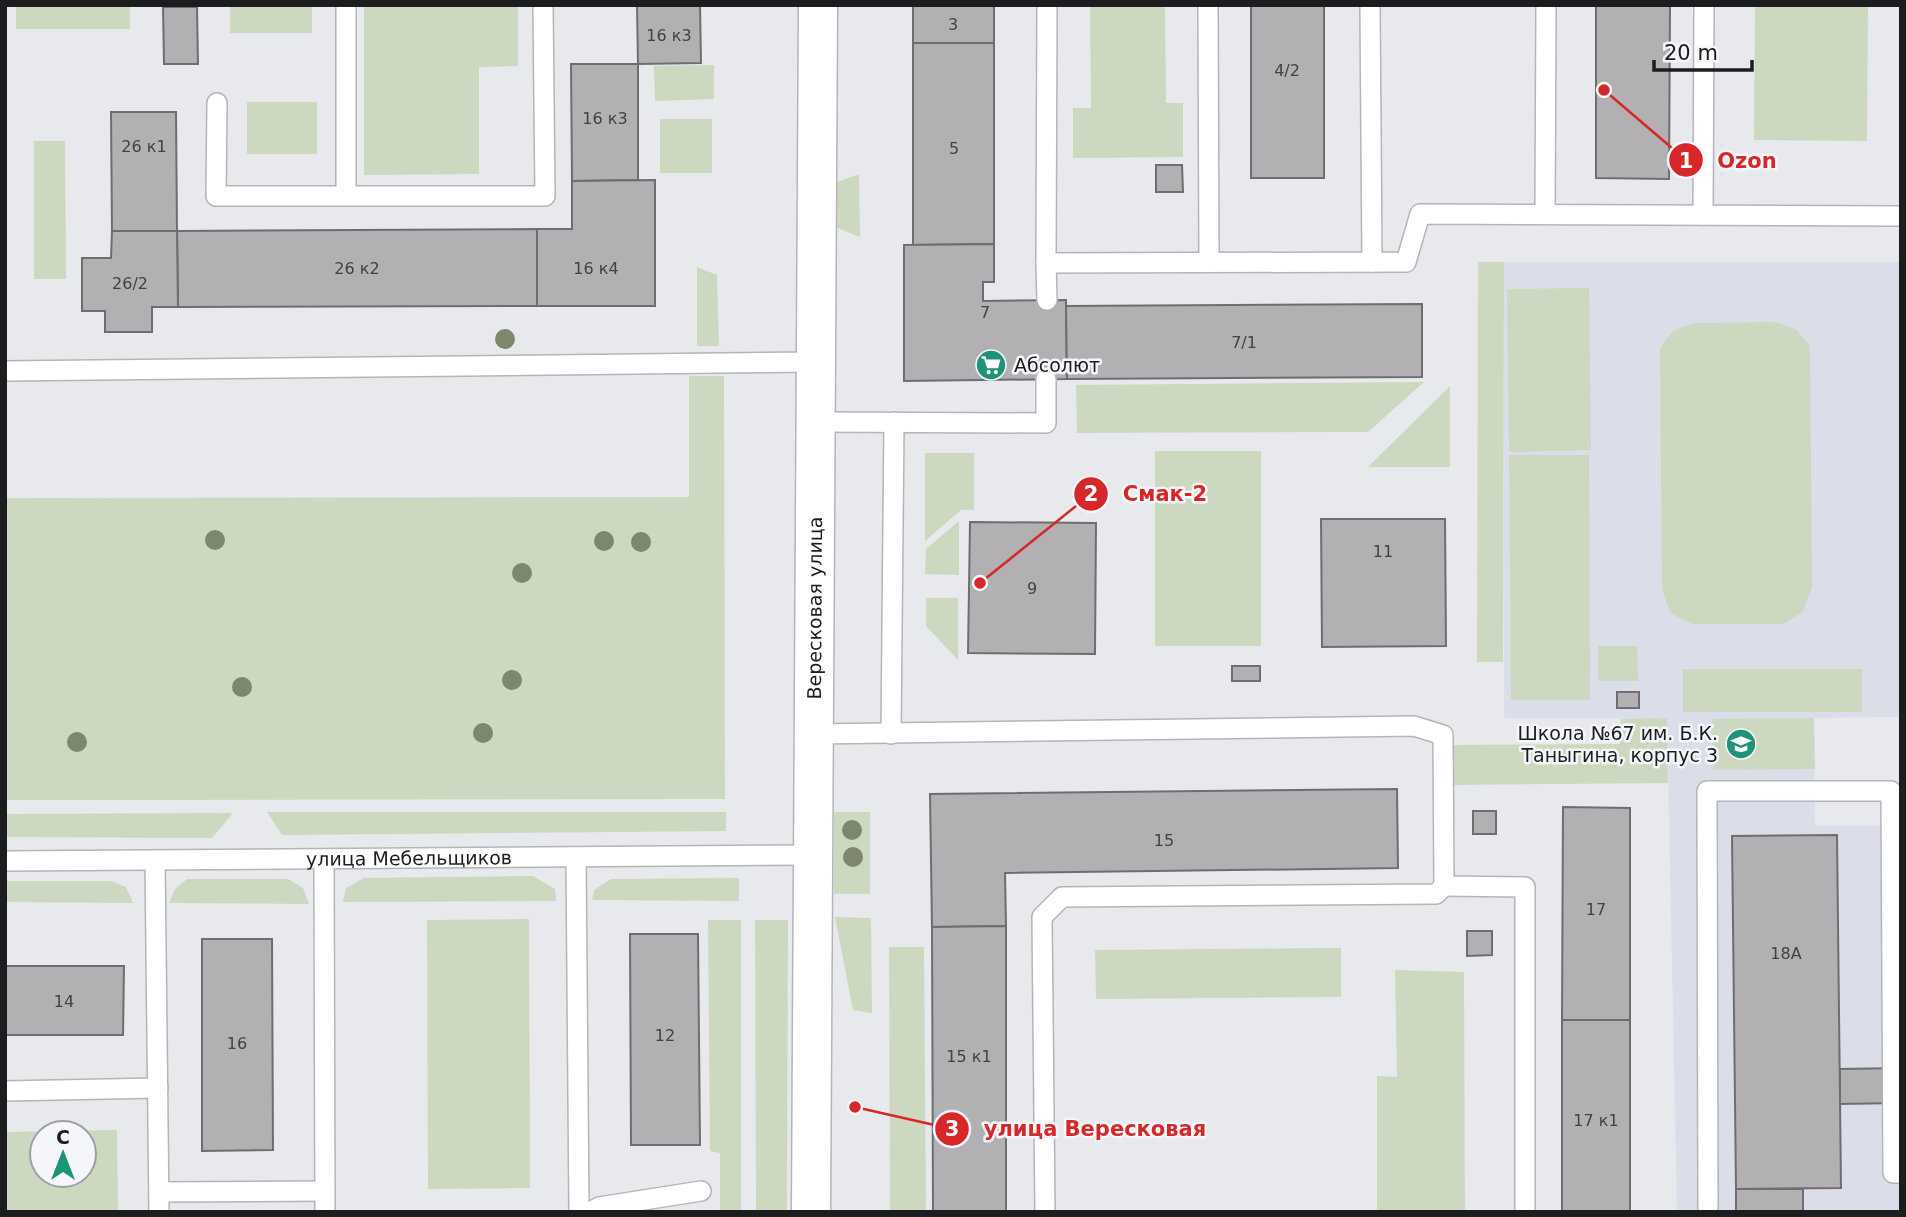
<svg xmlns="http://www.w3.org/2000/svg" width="1906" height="1217" font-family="'DejaVu Sans',sans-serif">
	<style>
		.built { fill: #dbdee8 }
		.green { fill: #cdd8c1; fill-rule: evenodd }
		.building { fill: #b2b0b3; stroke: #6f6d70; stroke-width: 2 }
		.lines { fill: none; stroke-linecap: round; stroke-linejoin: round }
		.service-casing { stroke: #b4b5b9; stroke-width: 22 }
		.minor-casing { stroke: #b4b5b9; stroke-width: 41 }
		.service { stroke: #fff; stroke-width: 19 }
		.minor { stroke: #fff; stroke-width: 38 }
		.tree { fill: #7d876c }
		.labels { text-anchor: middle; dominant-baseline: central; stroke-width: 5; stroke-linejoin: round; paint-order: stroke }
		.number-label { font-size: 16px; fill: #424243 }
		.poi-label { font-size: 19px; fill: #1c1d1e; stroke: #f5f6fa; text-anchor: start }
		.street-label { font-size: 19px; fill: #1c1d1e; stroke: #f5f6fa }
		.leader { fill: none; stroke: #d62828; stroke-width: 2.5 }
		.callout-dot { fill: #d62828; stroke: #f5f6fa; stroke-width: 2.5 }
		.mark-label { font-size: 21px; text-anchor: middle; font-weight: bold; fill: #fff }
		.callout-label { font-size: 21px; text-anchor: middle; font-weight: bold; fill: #d62828; stroke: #f5f6fa; stroke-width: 5; stroke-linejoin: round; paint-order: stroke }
	</style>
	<rect width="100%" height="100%" fill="#e8e9ec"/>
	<!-- built -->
	<path class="built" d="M1504,262H1899L1901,717L1814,718L1815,826H1901V1212H1677L1667,719L1504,718Z"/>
	<!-- green -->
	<g class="green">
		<rect x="16" y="5" width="114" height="24"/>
		<rect x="230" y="5" width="82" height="28"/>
		<path d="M364,5H518V66L479,67V174L364,175Z"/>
		<path d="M1090,5H1165L1166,103H1183V157L1073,158V108H1091Z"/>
		<path d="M1755,5H1868L1867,141L1754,140Z"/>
		<path d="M714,65V99L655,101L654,66Z"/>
		<rect x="247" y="102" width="70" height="52"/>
		<rect x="660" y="119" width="52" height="54"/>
		<path d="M34,141H65L66,279H34Z"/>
		<path d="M859,174L860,237L833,226L832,184Z"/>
		<path d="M1478,262H1504L1503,662H1477Z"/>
		<path d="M697,267L717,275L719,346H697Z"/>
		<path d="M1589,288L1591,450L1509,452L1507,289Z"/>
		<path d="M1776,322L1797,330L1810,346L1812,587L1803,612L1783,624H1692L1670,613L1662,589L1660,348L1673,331L1693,323Z"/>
		<path d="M689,376H724L725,799L5,800V498L689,497Z"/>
		<path d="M1424,382L1368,432L1077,433L1076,385Z"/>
		<path d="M1450,386V467H1368Z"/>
		<rect x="1155" y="451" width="106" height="195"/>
		<path d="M925,453H974V510H961L925,541Z"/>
		<path d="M1509,455H1589L1590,700H1511Z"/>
		<path d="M959,521V575L925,574L926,549Z"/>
		<path d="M926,598H958V660L926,626Z"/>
		<path d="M1598,646H1637L1638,681H1598Z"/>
		<rect x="1683" y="669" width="179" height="43"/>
		<path d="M1667,718L1668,783L1454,785V745L1620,744L1621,719Z"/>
		<path d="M1814,718L1815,769L1713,770L1712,719Z"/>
		<path d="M267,812H726V831L282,835Z"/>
		<rect x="834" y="812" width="36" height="82"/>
		<path d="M233,813L212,838L5,837V814Z"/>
		<path d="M533,876L555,889L556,901L343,902L346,888L364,878Z"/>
		<path d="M739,878V901L592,900L594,890L611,879Z"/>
		<path d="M187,879H288L303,888L309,904L169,903L175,889Z"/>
		<path d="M5,881H111L126,887L133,903L5,902Z"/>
		<path d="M835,917L871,918L872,1013L853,1010Z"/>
		<path d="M529,919L530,1188L428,1189L427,920Z"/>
		<path d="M708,920H741V1212L678,1211H720V1153L710,1151Z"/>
		<path d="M755,920H788L787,1212H756Z"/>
		<path d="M889,947H924L926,1212H890Z"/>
		<path d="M1341,948V997L1096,999L1095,950Z"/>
		<path d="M1395,970L1464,972L1465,1212H1377V1076L1397,1077Z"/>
		<path d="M117,1130L118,1212H5V1132ZM42,1133H84V1175H42Z"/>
	</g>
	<!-- building -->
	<g class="building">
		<path d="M637,5H700L701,63L638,64Z"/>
		<rect x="913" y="5" width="81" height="38"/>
		<rect x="1251" y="5" width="73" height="173"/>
		<path d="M1596,5H1670L1669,179L1596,178Z"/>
		<path d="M163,7H197L198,64H164Z"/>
		<path d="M913,43H994V244L913,245Z"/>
		<path d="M571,64H638V180L572,181Z"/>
		<path d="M111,112H176L177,231H112Z"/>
		<path d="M1156,165H1182L1183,192H1156Z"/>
		<path d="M655,180V306H537V229H572V181Z"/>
		<path d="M537,229V306L178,307L177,231Z"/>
		<path d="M112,231H177L178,307H152V332H105V311H82V258H111Z"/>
		<path d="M994,244V282H983V301L1066,300L1067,379L904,381V245Z"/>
		<path d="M1422,304V377L1067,379L1066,306Z"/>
		<path d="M1321,519H1445L1446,646L1322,647Z"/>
		<path d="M970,522L1096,523L1095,654L968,653Z"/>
		<rect x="1232" y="666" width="28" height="15"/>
		<rect x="1617" y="692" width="22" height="16"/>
		<path d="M1397,789L1398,868L1005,873L1006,926L932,927L930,794Z"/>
		<path d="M1563,807L1630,808V1020H1562Z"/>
		<rect x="1473" y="811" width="23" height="23"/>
		<path d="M1837,835L1841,1188L1736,1189L1732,836Z"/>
		<path d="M1006,926V1212H933L932,927Z"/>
		<path d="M1467,931H1492V955L1467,956Z"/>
		<path d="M630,934H698L700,1145H631Z"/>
		<path d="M202,939H272L273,1150L202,1151Z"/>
		<path d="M5,966H124L123,1035H5Z"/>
		<rect x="1562" y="1020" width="68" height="192"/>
		<path d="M1901,1068V1103L1840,1104V1069Z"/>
		<rect x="1736" y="1189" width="67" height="23"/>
	</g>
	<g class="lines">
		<!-- service casing -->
		<g class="service-casing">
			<g id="service">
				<path d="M346,5V195"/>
				<path d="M1047,5L1046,263L1406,262L1420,214L1901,216"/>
				<path d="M1208,5L1209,262"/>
				<path d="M1370,5L1372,262"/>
				<path d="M217,103L216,196H545L543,5"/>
				<path d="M1545,213L1546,5"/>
				<path d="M1703,215L1704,5"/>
				<path d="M1046,263L1047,300"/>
				<path d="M5,371L816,362"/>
				<path d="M815,422L1046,423V379"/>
				<path d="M813,734L1414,726L1443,735L1444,886L1436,894L1062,897L1042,917L1045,1212"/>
				<path d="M891,734L894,422"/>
				<path d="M576,857L579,1212"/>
				<path d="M324,859L325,1212"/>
				<path d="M155,860L159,1212"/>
				<path id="s1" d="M5,861L812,855"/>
				<path d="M1444,886L1525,887V1212"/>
				<path d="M5,1091L158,1088"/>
				<path d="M159,1192L325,1191"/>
				<path d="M590,1212L599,1207L701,1191"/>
				<path d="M1708,1212L1707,791H1891L1893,1173H1901"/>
			</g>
		</g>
		<!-- minor casing -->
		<g class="minor-casing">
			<g id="minor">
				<path id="s2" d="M811,1212L818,5"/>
			</g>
		</g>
		<!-- service -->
		<use href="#service" class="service"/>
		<!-- minor -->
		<use href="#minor" class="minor"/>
	</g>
	<!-- trees -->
	<g class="tree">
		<circle cx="505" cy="339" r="10"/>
		<circle cx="215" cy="540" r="10"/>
		<circle cx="604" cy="541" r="10"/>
		<circle cx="641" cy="542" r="10"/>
		<circle cx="522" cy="573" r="10"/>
		<circle cx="512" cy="680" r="10"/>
		<circle cx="242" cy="687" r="10"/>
		<circle cx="483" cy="733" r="10"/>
		<circle cx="77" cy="742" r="10"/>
		<circle cx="852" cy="830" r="10"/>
		<circle cx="853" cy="857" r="10"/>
	</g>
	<!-- icons -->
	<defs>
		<g id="supermarket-disc" transform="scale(1.575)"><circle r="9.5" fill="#1d9378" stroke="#f5f6fa"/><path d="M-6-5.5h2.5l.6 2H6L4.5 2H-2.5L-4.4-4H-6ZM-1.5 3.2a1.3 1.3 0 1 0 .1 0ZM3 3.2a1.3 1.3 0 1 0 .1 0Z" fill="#fff"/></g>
		<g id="school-disc" transform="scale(1.575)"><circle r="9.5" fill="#1d9378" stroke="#f5f6fa"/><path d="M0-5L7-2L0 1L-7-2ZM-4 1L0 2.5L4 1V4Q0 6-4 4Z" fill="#fff"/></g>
	</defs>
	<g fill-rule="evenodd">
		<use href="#supermarket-disc" x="991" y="365"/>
		<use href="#school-disc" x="1741" y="744"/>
	</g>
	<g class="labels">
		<!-- number labels -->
		<g class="number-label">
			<text x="953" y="24">3</text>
			<text x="669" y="35">16 к3</text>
			<text x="1287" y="70">4/2</text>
			<text x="605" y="118">16 к3</text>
			<text x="144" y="146">26 к1</text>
			<text x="954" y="148">5</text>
			<text x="357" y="268">26 к2</text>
			<text x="596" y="268">16 к4</text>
			<text x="130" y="283">26/2</text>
			<text x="985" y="312">7</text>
			<text x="1244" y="342">7/1</text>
			<text x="1383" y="551">11</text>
			<text x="1032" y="588">9</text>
			<text x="1164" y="840">15</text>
			<text x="1596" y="909">17</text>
			<text x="1786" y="953">18А</text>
			<text x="64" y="1001">14</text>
			<text x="665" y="1035">12</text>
			<text x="237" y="1043">16</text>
			<text x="969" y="1056">15 к1</text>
			<text x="1596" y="1120">17 к1</text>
		</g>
		<!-- poi labels -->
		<g class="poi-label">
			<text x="1014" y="365">Абсолют</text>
			<text x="1718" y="733" text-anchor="end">Школа №67 им. Б.К.<tspan x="1718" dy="22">Таныгина, корпус 3</tspan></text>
		</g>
		<!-- street labels -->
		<g class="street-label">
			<text stroke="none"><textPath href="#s2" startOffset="604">Вересковая улица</textPath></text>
			<text stroke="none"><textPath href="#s1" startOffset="404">улица Мебельщиков</textPath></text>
		</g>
	</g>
	<!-- callouts -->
	<path class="leader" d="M1604 90L1686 160M980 583L1091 494M855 1107L952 1129"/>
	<g class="callout-dot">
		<circle cx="1604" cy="90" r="7"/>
		<circle cx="980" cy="583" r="7"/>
		<circle cx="855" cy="1107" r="7"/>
		<circle cx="1686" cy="160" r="18"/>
		<circle cx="1091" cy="494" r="18"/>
		<circle cx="952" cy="1129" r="18"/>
	</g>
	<g class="mark-label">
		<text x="1686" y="168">1</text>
		<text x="1091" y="501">2</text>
		<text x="952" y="1136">3</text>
	</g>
	<g class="callout-label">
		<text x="1747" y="168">Ozon</text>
		<text x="1165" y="501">Смак-2</text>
		<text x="1095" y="1136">улица Вересковая</text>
	</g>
	<!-- border -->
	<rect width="1906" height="1217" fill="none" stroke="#1c1d1e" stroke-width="14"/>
	<!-- north arrow -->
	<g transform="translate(63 1154)"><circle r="33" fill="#f5f6fa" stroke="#9e9fa2" stroke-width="2"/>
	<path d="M0-5L12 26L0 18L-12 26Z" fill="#1d9378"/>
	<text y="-10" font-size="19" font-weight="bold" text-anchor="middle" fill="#1c1d1e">С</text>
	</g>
	<!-- scale -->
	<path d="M1654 60v10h98v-10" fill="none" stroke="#1c1d1e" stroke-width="3.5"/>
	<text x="1664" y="60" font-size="21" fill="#1c1d1e" stroke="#f5f6fa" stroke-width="5" paint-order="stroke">20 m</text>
</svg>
